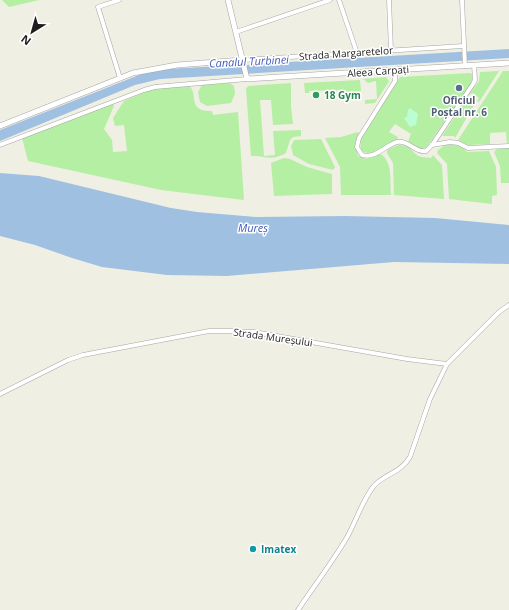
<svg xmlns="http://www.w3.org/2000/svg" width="509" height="610" font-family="'Open Sans',sans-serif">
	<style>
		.grass { fill: #b4efa4 }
		.park { fill: #bcfed4 }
		.water { fill: #a0c0e2 }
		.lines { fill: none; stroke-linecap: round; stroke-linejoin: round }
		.minor-casing { stroke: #a5a5a5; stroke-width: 5 }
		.tertiary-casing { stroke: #a5a5a5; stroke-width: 6 }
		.minor { stroke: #fff; stroke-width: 4 }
		.tertiary { stroke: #fff; stroke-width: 5 }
		.service-dot { fill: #5c6f8a; stroke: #fff; stroke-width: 1.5 }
		.leisure-dot { fill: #2e9e5b; stroke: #fff; stroke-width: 1.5 }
		.culture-dot { fill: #0f9aa8; stroke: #fff; stroke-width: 1.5 }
		.labels { text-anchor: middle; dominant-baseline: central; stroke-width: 3; stroke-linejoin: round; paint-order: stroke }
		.street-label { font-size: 10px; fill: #1e1e1e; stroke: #fff }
		.leisure-label { font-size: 10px; font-weight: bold; fill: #27864d; stroke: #fff; text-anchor: start }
		.service-label { font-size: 10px; font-weight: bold; fill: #4e5e75; stroke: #fff }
		.culture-label { font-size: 10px; font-weight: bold; fill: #0d838f; stroke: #fff; text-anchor: start }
		.water-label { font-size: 11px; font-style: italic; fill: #425bb6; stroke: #fff }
	</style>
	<rect width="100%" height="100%" fill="#f0efe3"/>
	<!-- grass -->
	<g class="grass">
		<path d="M2,0H39L9,7Z"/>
		<path d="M499,71L479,102L477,101L479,98L473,93L469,95L479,81L480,72Z"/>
		<path d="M503,71H509V143H507L506,132L490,133V144L468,145L458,140Z"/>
		<path d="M470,73L472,74V82L426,148L419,149L408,142L411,134L395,124L389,132L398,137L397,140C387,145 370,159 361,150L360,139L400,77Z"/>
		<path d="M386,77L389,81L388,83L375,103L365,104V100L377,99L376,81L368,83L363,79Z"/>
		<path d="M360,80L361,91L346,92L343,90L309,91V93H305L304,83Z"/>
		<path d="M230,83L234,86L235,94L231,103L207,106L200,102L198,92L202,85Z"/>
		<path d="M291,83V106L293,124L273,125L271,100H260L264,156L275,155L273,131L301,130V136L293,137L290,140L286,153C270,162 266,155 251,156L246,89L248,86Z"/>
		<path d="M189,86C199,93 186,112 212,111L213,115L238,112L244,200L161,190L28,161L22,138L112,103L114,106L104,129L112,140L113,152L127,151L124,125L115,126L113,118L124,101L145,92L156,88Z"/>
		<path d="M466,100L474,105L455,138L454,136H442Z"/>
		<path d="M358,132L359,135L356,144L358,156L366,159L380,154C393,160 390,183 391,195H341L340,167L325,138L341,137Z"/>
		<path d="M321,139L335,167L333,170L309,164L293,155L291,146L294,140Z"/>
		<path d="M398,145C411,145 410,150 417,155C420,158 427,157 431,158L433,155L442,165L444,199L394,195L393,163L387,153V150Z"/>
		<path d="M445,145C454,145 461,144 467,152L489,151L496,167L497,195L492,196V204L449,199L447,164L437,153L438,150Z"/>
		<path d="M498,148H509V183H501L500,166L494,152Z"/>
		<path d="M284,158L290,159L307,167L332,174V194L274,196L271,163Z"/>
	</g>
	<!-- park -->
	<path class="park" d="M410,108L418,114L416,125L410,127L404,118L407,117L408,110Z"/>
	<!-- water -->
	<g class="water">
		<path d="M509,49V58L160,79L135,85L0,141V130L144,73L167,69L238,65L241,66L253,64Z"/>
		<path d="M0,173L39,176L171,208L197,212L256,217L345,216L435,218L509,225V264L394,262L227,276L167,275L102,267L72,258L35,245L0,236Z"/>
	</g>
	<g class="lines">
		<!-- minor casing -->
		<g class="minor-casing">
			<g id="minor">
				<path d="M119,0L98,7L120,78"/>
				<path d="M339,0L357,53"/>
				<path d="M389,0L391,50"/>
				<path d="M462,0L465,66"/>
				<path d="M236,32L330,0"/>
				<path d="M243,60L463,46"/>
				<path d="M395,70V81L359,138L357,147L362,155C375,159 386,145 397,142C409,140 415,153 426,151L432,145L473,84L475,80L474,65"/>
				<path d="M0,145L144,90L155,87L247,79"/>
				<path d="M432,145L450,142L458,143L468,148L509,146"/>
				<path d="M0,394L68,360L83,355L209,331H231L254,332L407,359L447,364"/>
				<path d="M298,610C314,586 331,564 346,539C356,522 361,503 373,487C383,474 400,474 410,457L430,399L447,364L499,312L509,305"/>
			</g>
		</g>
		<!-- tertiary casing -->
		<g class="tertiary-casing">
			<g id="tertiary">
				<path d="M228,0L247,79L509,63"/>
				<path d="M0,126L133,73L177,65L243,60"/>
			</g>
		</g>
		<!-- minor -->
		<use href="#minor" class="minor"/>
		<!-- tertiary -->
		<use href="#tertiary" class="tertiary"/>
	</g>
	<!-- markers -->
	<circle class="service-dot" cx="459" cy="88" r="4"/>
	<circle class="leisure-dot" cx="316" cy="95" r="4"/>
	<circle class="culture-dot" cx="253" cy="549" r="4"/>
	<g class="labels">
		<!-- street labels -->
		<g class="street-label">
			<text transform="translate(346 53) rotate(-4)">Strada Margaretelor</text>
			<text transform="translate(378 71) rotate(-4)">Aleea Carpați</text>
			<text transform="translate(273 337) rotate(8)">Strada Mureșului</text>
		</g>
		<!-- leisure labels -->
		<g class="leisure-label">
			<text x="324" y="95">18 Gym</text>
		</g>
		<!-- service labels -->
		<g class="service-label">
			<text x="459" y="100">Oficiul<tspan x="459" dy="12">Poștal nr. 6</tspan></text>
		</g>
		<!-- culture labels -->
		<g class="culture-label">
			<text x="261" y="549">Imatex</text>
		</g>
		<!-- water labels -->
		<g class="water-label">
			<text transform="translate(249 61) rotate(-3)">Canalul Turbinei</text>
			<text x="253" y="227">Mureș</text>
		</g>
	</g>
	<!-- north arrow -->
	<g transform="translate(32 32) rotate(217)" stroke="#ffffff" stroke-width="3" paint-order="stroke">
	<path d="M0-3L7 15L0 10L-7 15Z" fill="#1e1e1e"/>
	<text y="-6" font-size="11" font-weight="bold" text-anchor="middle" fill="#1e1e1e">N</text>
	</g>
</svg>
